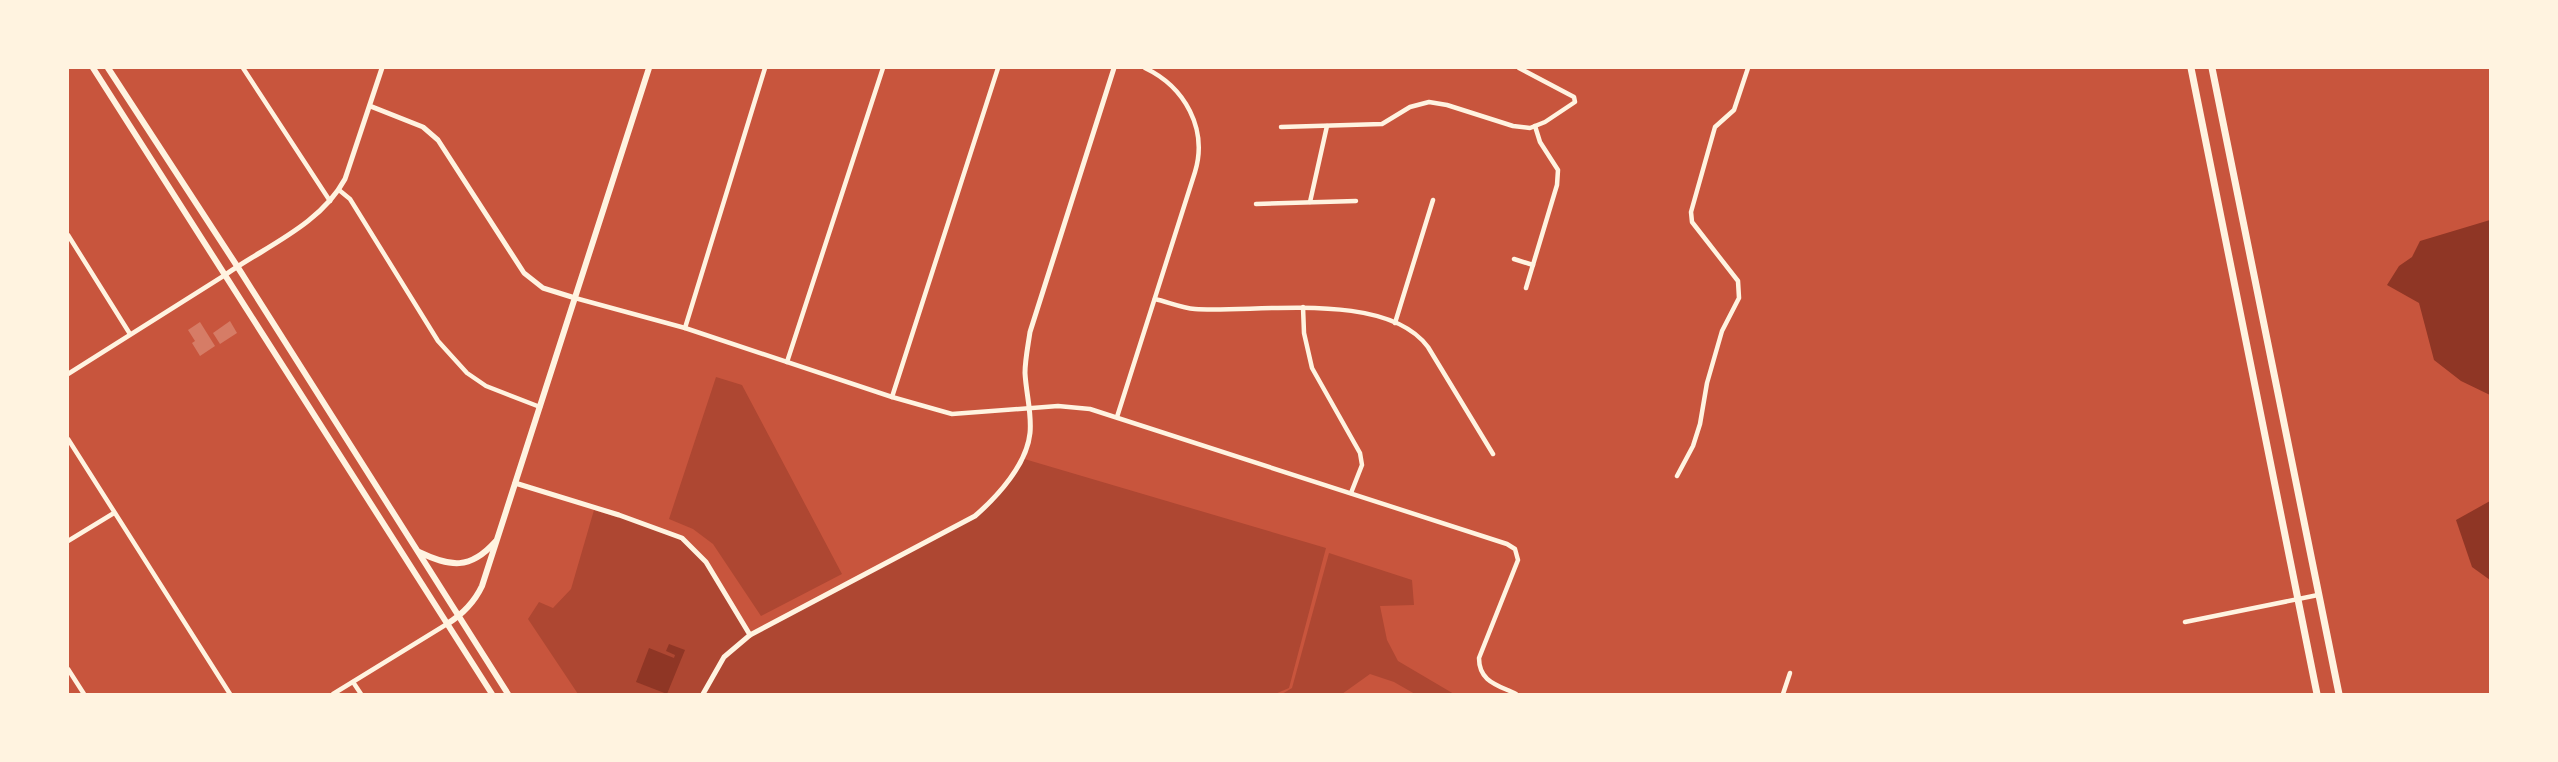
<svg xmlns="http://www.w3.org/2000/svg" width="2558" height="762" font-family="'PT Sans Narrow',sans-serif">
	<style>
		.green { fill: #ae4732 }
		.water { fill: #8f3625 }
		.building { fill: #d67c66 }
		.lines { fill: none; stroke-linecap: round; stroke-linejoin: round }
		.minor { stroke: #fff3e0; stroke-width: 4.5 }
		.tertiary { stroke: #fff3e0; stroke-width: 5 }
		.secondary { stroke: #fff3e0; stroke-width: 6 }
		.primary { stroke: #fff3e0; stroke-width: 7 }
	</style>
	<rect width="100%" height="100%" fill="#c8553d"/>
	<!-- green -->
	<g class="green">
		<path d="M716,377L742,385L842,574L761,616L713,544L693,529L669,519Z"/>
		<path d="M1021,458L1326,548L1289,688L1275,694H578L528,619L539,602L553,608L571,589L594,510C629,521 667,528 696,550L750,635L966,521L999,494Z"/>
		<path d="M1329,553L1412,580L1414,605L1380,606L1387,640L1398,661L1454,694H1415L1394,682L1370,674L1342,694H1282L1292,688Z"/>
	</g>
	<!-- water -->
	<g class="water">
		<path d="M2490,220V395L2461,381L2434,360L2419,303L2387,285L2399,266L2412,257L2420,241Z"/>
		<path d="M2490,501V580L2472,567L2456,520Z"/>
		<path d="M669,644L685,650L667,694L636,682L649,648L674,658L675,655L666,651Z"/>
	</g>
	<!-- building -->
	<g class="building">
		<path d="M230,321L237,333L220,344L213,333Z"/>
		<path d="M200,322L215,346L200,356L192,343L195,341L188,330Z"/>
	</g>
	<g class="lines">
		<!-- minor -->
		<g class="minor">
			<path d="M243,68L330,201"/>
			<path d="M1281,127L1382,124L1410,107L1429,102L1447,105L1513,126L1530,128L1545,122L1575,102L1574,97L1519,68"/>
			<path d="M339,190L350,199L438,341L467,373L486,386L540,407"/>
			<path d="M1310,202L1327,126"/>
			<path d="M1256,204L1356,201"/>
			<path d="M68,235L130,334"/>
			<path d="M1514,259L1533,265"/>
			<path d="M1526,288L1557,185L1558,170L1540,142L1535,126"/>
			<path d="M575,298L685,328L892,397L952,414L1058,406L1090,409L1507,544L1515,549L1518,560L1479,658C1479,682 1498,685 1516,694"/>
			<path d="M1155,299C1168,302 1182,308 1195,309C1257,313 1386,290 1428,347L1493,454"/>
			<path d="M1303,307L1304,333L1312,368L1360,453L1362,465L1351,493"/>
			<path d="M1395,323L1433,200"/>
			<path d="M685,328L765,68"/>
			<path d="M787,362L883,68"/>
			<path d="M68,374L225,275"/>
			<path d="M892,397L998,68"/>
			<path d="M1117,417L1195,172C1208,129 1185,87 1145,68"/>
			<path d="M68,439L230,694"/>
			<path d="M1677,476L1693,446L1700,424L1707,383L1722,331L1739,298L1738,281L1692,222L1691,212L1715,127L1734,110L1748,68"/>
			<path d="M68,541L114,513"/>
			<path d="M2185,622L2318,595"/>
			<path d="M68,669L84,694"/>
			<path d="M353,682L361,694"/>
			<path d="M333,694L447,624"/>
			<path d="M1783,694L1790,673"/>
		</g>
		<!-- tertiary -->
		<g class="tertiary">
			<path d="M370,106L423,127L438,140L524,273L543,288L575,298"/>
			<path d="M225,275C266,246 320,225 345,179L382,68"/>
			<path d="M515,483L619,515L682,538L706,562L750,635"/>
			<path d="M703,694L724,657L750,635L975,516C998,496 1027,464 1030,433C1032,413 1026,393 1025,373C1025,360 1028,346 1030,332L1114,68"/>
		</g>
		<!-- secondary -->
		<g class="secondary">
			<path d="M93,68L492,694"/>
			<path d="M108,68L237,266L508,694"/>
			<path d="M419,552C450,567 470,570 495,542"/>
			<path d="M447,624C463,614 474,603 482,586L649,68"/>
		</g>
		<!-- primary -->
		<g class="primary">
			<path d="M2191,68L2317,694"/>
			<path d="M2212,68L2339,694"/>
		</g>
	</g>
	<!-- border -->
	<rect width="2558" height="762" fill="none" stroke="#fff3e0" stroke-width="138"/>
</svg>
